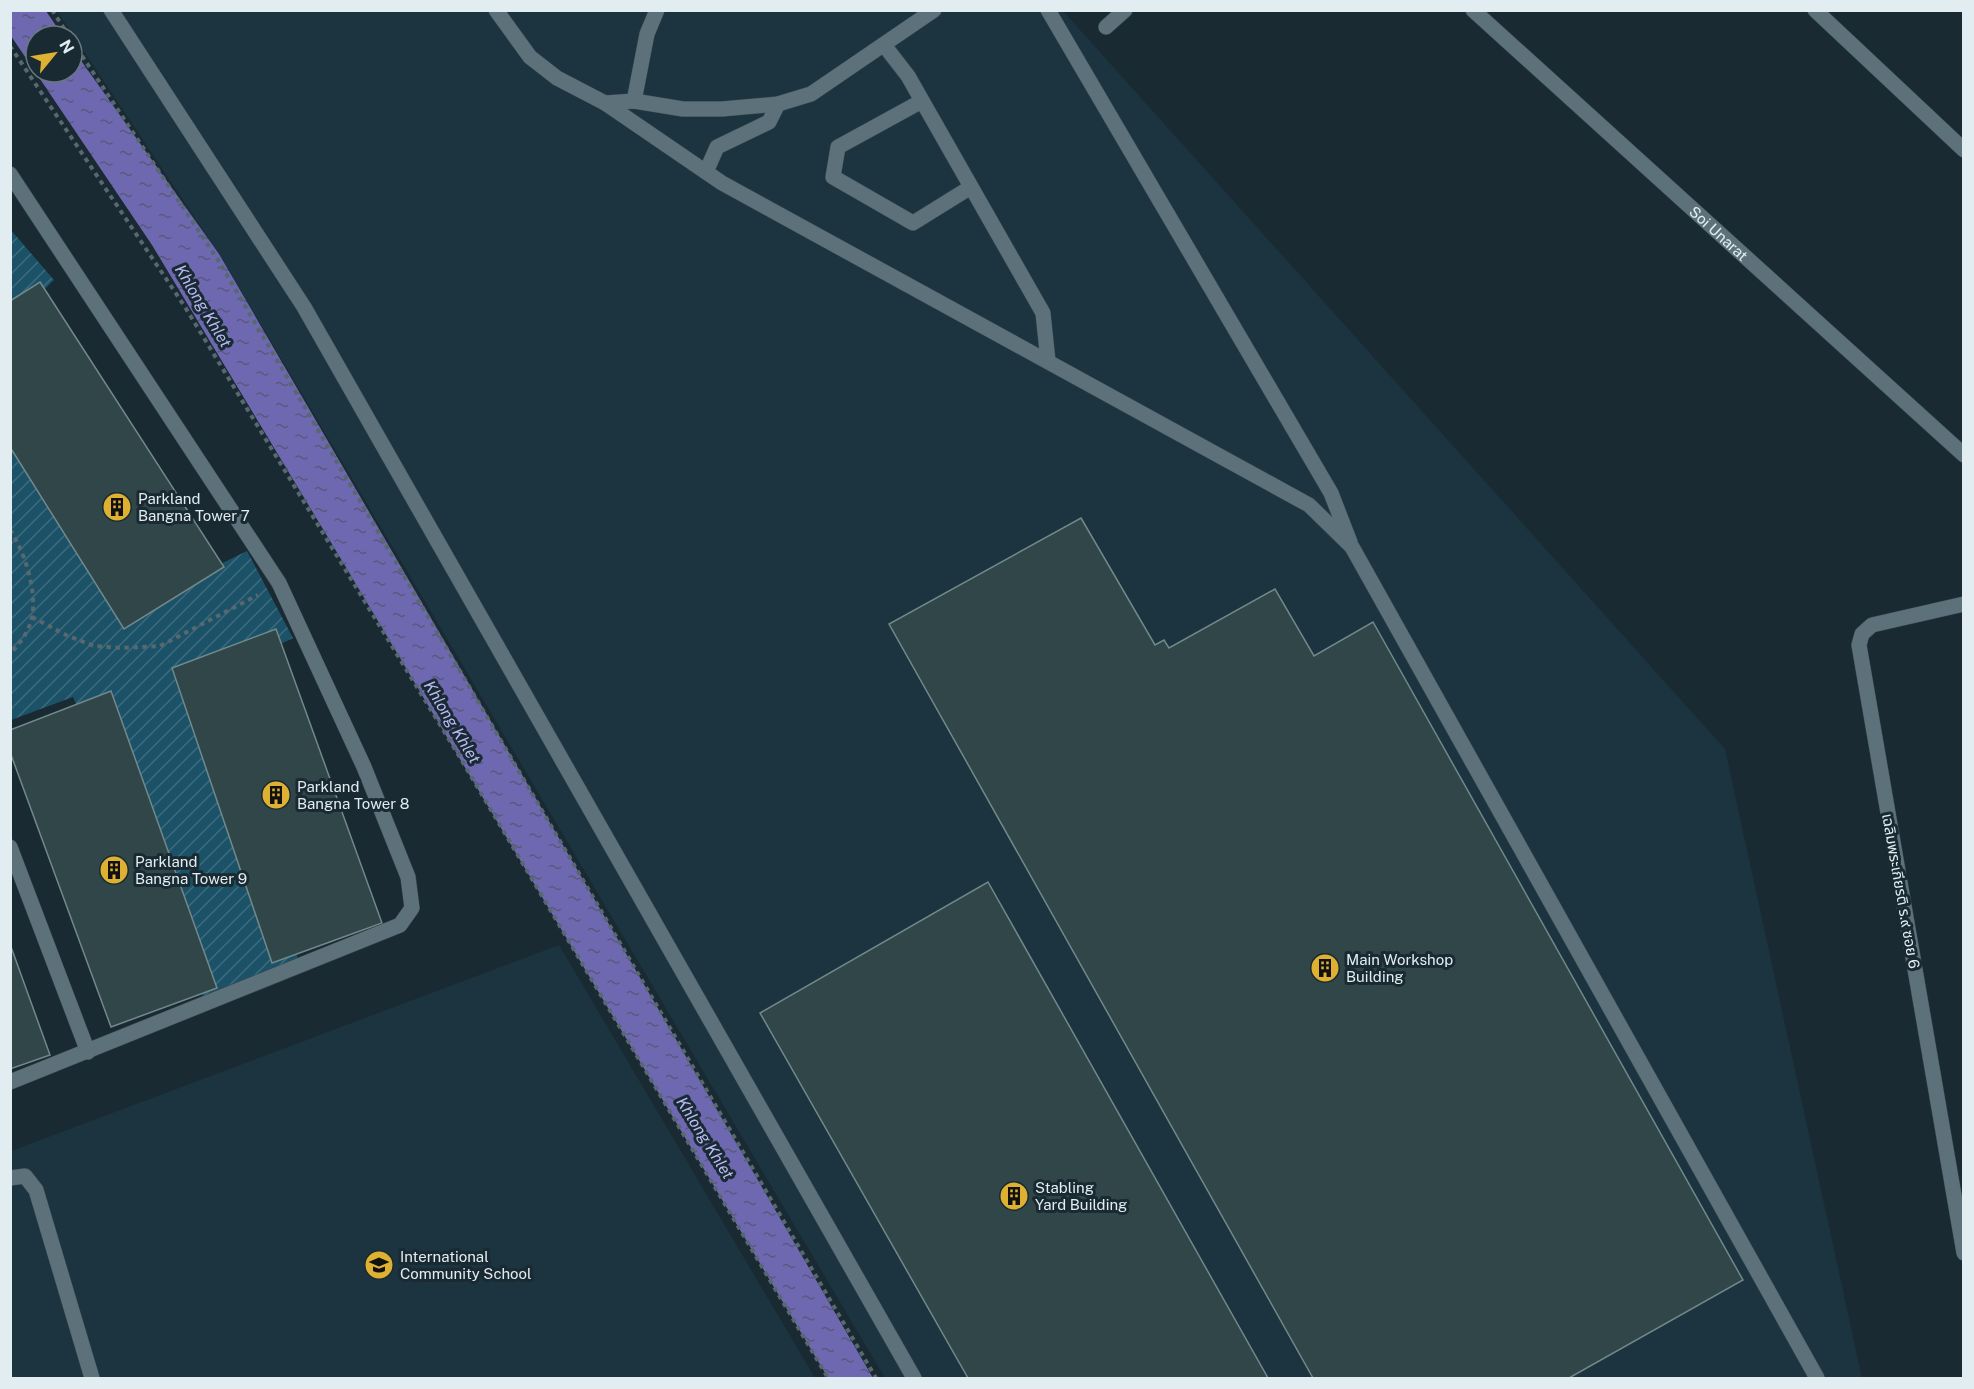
<svg xmlns="http://www.w3.org/2000/svg" width="1974" height="1389" font-family="'Public Sans','Noto Sans Thai',sans-serif">
	<style>
		.built { fill: #1b343f }
		.garden { fill: url(#garden-furrows) }
		.water { fill: url(#water-ripples) }
		.building { fill: #314648; stroke: #71898a; stroke-width: 1.5 }
		.lines { fill: none; stroke-linecap: round; stroke-linejoin: round }
		.service-casing { stroke: #39474e; stroke-width: 16 }
		.minor-casing { stroke: #39474e; stroke-width: 16 }
		.path { stroke: #58686f; stroke-width: 4; stroke-dasharray: 4.5 4.5; stroke-linecap: butt }
		.service { stroke: #5d717a; stroke-width: 15 }
		.minor { stroke: #5d717a; stroke-width: 15 }
		.labels { text-anchor: middle; dominant-baseline: central; stroke-width: 6; stroke-linejoin: round; paint-order: stroke }
		.street-label { font-size: 15px; fill: #e2edf2; stroke: #192a32 }
		.poi-label { font-size: 15px; fill: #e2edf2; stroke: #192a32; text-anchor: start }
		.water-label { font-size: 16px; font-style: italic; fill: #bcbaf6; stroke: #192a32 }
	</style>
	<defs>
		<pattern id="garden-furrows" width="10" height="10" patternUnits="userSpaceOnUse" patternTransform="scale(1.5)"><rect width="10" height="10" fill="#1c5268"/><path d="M-1 1l2-2M0 10L10 0M9 11l2-2" fill="none" stroke="#3d6b7e"/></pattern>
		<pattern id="water-ripples" width="26" height="14" patternUnits="userSpaceOnUse" patternTransform="scale(1.5)"><rect width="26" height="14" fill="#6e68b0"/><path d="M2 4q2-2 4 0t4 0M15 11q2-2 4 0t4 0" fill="none" stroke="#59587c"/></pattern>
	</defs>
	<rect width="100%" height="100%" fill="#192a32"/>
	<!-- built -->
	<g class="built">
		<path d="M57,11H1063L1725,749L1862,1378H885L219,254Z"/>
		<path d="M559,945L815,1378H11V1151Z"/>
	</g>
	<!-- garden -->
	<g class="garden">
		<path d="M10,229L54,280L11,322H10Z"/>
		<path d="M10,424L125,611L247,551L293,638L194,687L299,961L205,1000L73,697L11,720Z"/>
	</g>
	<!-- water -->
	<path class="water" d="M10,11H46L63,36H36V72H72V48L219,254L873,1378H828L347,569L152,245L11,36Z"/>
	<!-- building -->
	<g class="building">
		<path d="M40,282L224,567L124,629L10,447V301Z"/>
		<path d="M1081,518L1155,645L1164,640L1169,648L1275,589L1314,656L1373,622L1743,1280L1569,1378H1313L889,624Z"/>
		<path d="M276,629L382,923L272,963L172,668Z"/>
		<path d="M111,691L217,988L111,1027L10,752V730Z"/>
		<path d="M988,882L1268,1378H968L760,1013Z"/>
		<path d="M10,944L50,1055L10,1069Z"/>
	</g>
	<g class="lines">
		<!-- service casing -->
		<g class="service-casing">
			<g id="service">
				<path d="M111,10L304,307L914,1378"/>
				<path d="M496,10L530,57L557,78L605,103L722,183L1309,505L1352,547L1817,1378"/>
				<path d="M1048,10L1331,493L1350,542"/>
				<path d="M884,45L908,76L1043,313L1048,361"/>
				<path d="M634,101L647,34L657,10"/>
				<path d="M922,101L838,147L833,177L913,223L971,187"/>
				<path d="M605,103L634,101L683,109H722L778,104L811,94L934,10"/>
				<path d="M706,172L717,147L769,122L778,104"/>
				<path d="M10,174L279,583L364,767L408,877L412,908L400,925L10,1082"/>
				<path d="M10,847L88,1052"/>
				<path d="M10,1178L25,1176L36,1190L92,1378"/>
			</g>
		</g>
		<!-- minor casing -->
		<g class="minor-casing">
			<g id="minor">
				<path id="s1" d="M1473,10L1964,455"/>
				<path d="M1815,10L1964,150"/>
				<path d="M1106,27L1125,10"/>
				<path d="M1964,604L1872,625L1862,634L1859,645L1964,1253"/>
			</g>
		</g>
		<!-- path -->
		<g class="path">
			<path d="M52,10L69,36"/>
			<path d="M72,41L218,260L876,1378"/>
			<path d="M10,46L185,307L456,751L828,1378"/>
			<path d="M10,530C25,552 37,591 32,617C29,632 20,643 10,654"/>
			<path d="M32,617L66,635L94,646L121,648L160,646L258,595"/>
		</g>
		<!-- service -->
		<use href="#service" class="service"/>
		<!-- minor -->
		<use href="#minor" class="minor"/>
	</g>
	<!-- icons -->
	<defs>
		<g id="building-disc" transform="scale(1.5)"><circle r="9.5" fill="#deb133" stroke="#192a32"/><path d="M-4-6H4V6H1V3H-1V6H-4ZM-2.5-4.3h1.7v1.8h-1.7ZM.8-4.3h1.7v1.8H.8ZM-2.5-1h1.7V.8h-1.7ZM.8-1h1.7V.8H.8Z" fill="#111"/></g>
		<g id="school-disc" transform="scale(1.5)"><circle r="9.5" fill="#deb133" stroke="#192a32"/><path d="M0-5L7-2L0 1L-7-2ZM-4 1L0 2.5L4 1V4Q0 6-4 4Z" fill="#111"/></g>
	</defs>
	<g fill-rule="evenodd">
		<use href="#building-disc" x="117" y="507"/>
		<use href="#building-disc" x="276" y="795"/>
		<use href="#building-disc" x="114" y="870"/>
		<use href="#building-disc" x="1325" y="968"/>
		<use href="#building-disc" x="1014" y="1196"/>
		<use href="#school-disc" x="379" y="1265"/>
	</g>
	<g class="labels">
		<!-- street labels -->
		<g class="street-label">
			<text stroke="none"><textPath href="#s1" startOffset="332">Soi Unarat</textPath></text>
			<text transform="translate(1901 891) rotate(80)">เฉลิมพระเกียรติ ร.๙ ซอย 6</text>
		</g>
		<!-- poi labels -->
		<g class="poi-label">
			<text x="138" y="498">Parkland<tspan x="138" dy="17">Bangna Tower 7</tspan></text>
			<text x="297" y="786">Parkland<tspan x="297" dy="17">Bangna Tower 8</tspan></text>
			<text x="135" y="861">Parkland<tspan x="135" dy="17">Bangna Tower 9</tspan></text>
			<text x="1346" y="959">Main Workshop<tspan x="1346" dy="17">Building</tspan></text>
			<text x="1035" y="1187">Stabling<tspan x="1035" dy="17">Yard Building</tspan></text>
			<text x="400" y="1256">International<tspan x="400" dy="17">Community School</tspan></text>
		</g>
		<!-- water labels -->
		<g class="water-label">
			<text transform="translate(203 306) rotate(59)">Khlong Khlet</text>
			<text transform="translate(452 722) rotate(59)">Khlong Khlet</text>
			<text transform="translate(705 1138) rotate(58)">Khlong Khlet</text>
		</g>
	</g>
	<!-- border -->
	<rect width="1974" height="1389" fill="none" stroke="#e2edf2" stroke-width="24"/>
	<!-- north arrow -->
	<g transform="translate(54 54) rotate(60)"><circle r="28" fill="#192a32" stroke="#69787f" stroke-width="1.5"/>
	<path d="M0-4.5L10 22L0 15L-10 22Z" fill="#deb133"/>
	<text y="-9" font-size="16" font-weight="bold" text-anchor="middle" fill="#e2edf2">N</text>
	</g>
</svg>
